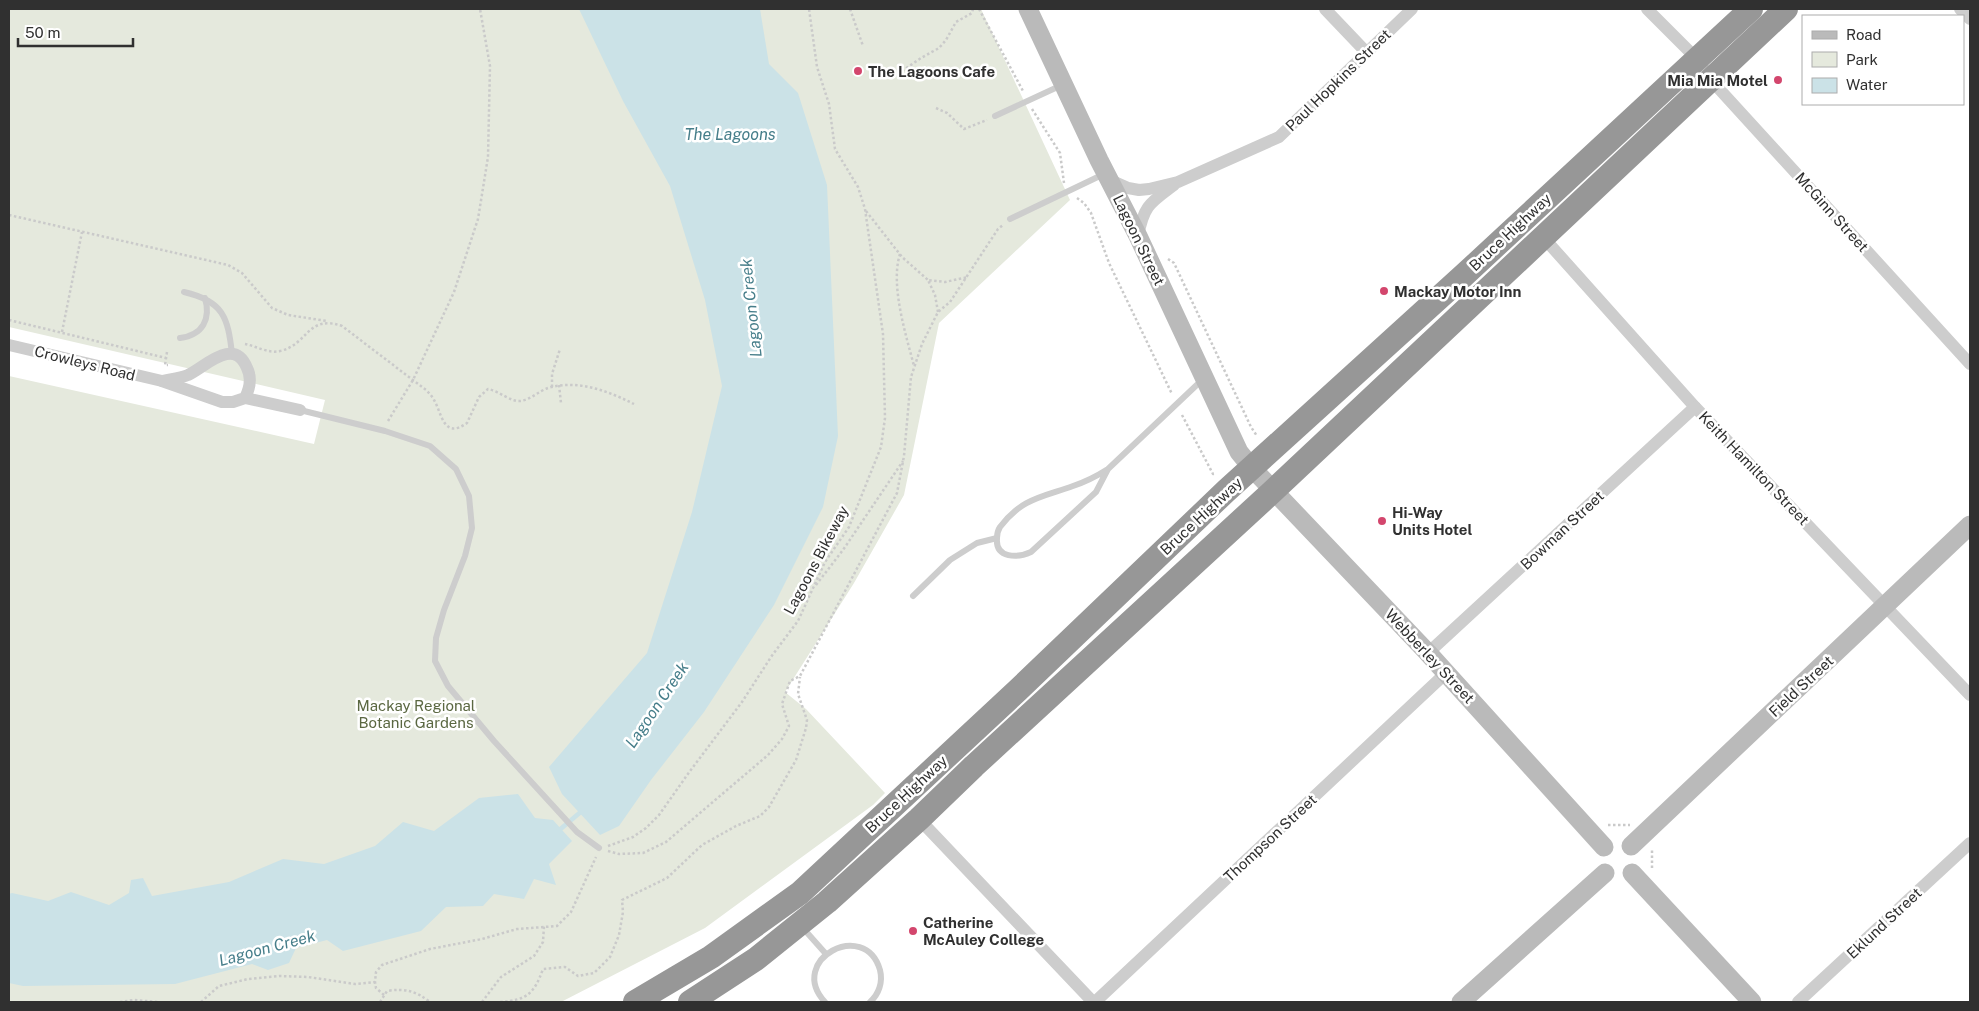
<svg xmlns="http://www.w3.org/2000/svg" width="1979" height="1011" font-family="'Public Sans',sans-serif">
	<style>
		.green { fill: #e5e9dd }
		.water { fill: #cbe2e7 }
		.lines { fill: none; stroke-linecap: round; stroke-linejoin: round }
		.stream { stroke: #cbe2e7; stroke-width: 4.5 }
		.path { stroke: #cacaca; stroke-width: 2.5; stroke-dasharray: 2.5 2.5; stroke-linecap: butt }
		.lane { stroke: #cdcdcd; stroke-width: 6 }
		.street { stroke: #cdcdcd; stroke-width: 12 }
		.secondary { stroke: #bababa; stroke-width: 19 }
		.highway { stroke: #979797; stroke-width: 24 }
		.poi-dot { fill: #d3466d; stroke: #fff; stroke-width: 2 }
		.labels { text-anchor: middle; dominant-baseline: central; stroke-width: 5; stroke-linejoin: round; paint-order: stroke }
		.poi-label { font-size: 15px; font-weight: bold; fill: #303030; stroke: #fff; text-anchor: start }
		.street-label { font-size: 15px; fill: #303030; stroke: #fff }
		.park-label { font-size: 15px; fill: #5b6842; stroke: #fff }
		.water-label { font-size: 16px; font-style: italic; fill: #467e8a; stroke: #fff }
	</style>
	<rect width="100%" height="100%" fill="#fff"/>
	<!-- green -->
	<path class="green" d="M9,9H981L1070,200L939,323L904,495L854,583L785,692L806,709L885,793L873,805L705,928L561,1002H9V376L314,444L325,400L9,327Z"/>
	<!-- water -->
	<g class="water">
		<path d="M579,9H760L769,64L798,93L827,185L838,436L823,507L774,605L704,712L651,780L619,826L600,835L562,794L549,767L647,653L692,512L722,386L705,300L670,186L623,101Z"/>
		<path d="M518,794L535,818L553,820L572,841L549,864L556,885L534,879L524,899L494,894L483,906L446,907L421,931L343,951L327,940L296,948L289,963L268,970L252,964L175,984L23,986L9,983V894L12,893L48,901L71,892L109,905L129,893L131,880L143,878L152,896L229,882L283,859L324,864L375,846L403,822L434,831L479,798Z"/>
	</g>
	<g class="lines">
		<!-- stream -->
		<path class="stream" d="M557,832L583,810"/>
		<!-- path -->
		<g class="path">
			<path d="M850,9L863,46"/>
			<path d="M979,9L1023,91"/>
			<path d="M902,71L921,58L939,48L946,40L956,22L972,13L973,9"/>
			<path d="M936,108L947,113L964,129L987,120"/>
			<path d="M1032,109L1060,153L1064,183"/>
			<path d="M1077,198L1084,203L1091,213L1109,263L1172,394"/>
			<path d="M866,211L902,257L928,280"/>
			<path d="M9,215L228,265L242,273L272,308L288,315L327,321"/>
			<path d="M900,254C890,285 906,335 914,366"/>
			<path d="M1168,259L1174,263L1251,427L1257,436"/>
			<path d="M938,312L935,295L928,280L945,282L968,277"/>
			<path d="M9,320L166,358"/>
			<path d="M62,332L82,232"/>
			<path d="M245,344C256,346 269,354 280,351C308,345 307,314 342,326L426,390C429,393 432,396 434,400C442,413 443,440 467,423L479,397L488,389C499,391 511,402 520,401C530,400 539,391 548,388C577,379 608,391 634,404"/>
			<path d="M167,352L165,365H168"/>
			<path d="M559,385L561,403"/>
			<path d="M552,387V374L560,349"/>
			<path d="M1182,415L1213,474L1216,473"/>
			<path d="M388,421L413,380L454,292L478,219L488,157L490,66L480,9"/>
			<path d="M816,585L843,550L903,461"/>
			<path d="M1608,825H1630"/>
			<path d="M608,846L633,837L646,828L659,815L690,771L742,702L771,657L798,621L825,562L849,527L881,447L885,418L883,334L865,209L858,187L835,149L829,104L817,67L809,9"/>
			<path d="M608,851L619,854L643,853L666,842L768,755L782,739L789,726L782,704L790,681L800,676L897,493L904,456L911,377L922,344L938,312L950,302L998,229L1003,225"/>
			<path d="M1652,868V849"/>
			<path d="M384,995L376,988L375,982L376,972L382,965L430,949L482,939L517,929L557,926L571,912L596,857"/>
			<path d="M120,1002L134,1000L158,1002"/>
			<path d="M201,1002L219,986L248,979L279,976L308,977L355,984L375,982"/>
			<path d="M380,1002L387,991C405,988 416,991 430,1002"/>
			<path d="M482,1002L501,977L534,956L543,942L544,926"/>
			<path d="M500,1002C527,1000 534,994 543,969L565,967L578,976L594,973L610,957L619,935L623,912L622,900L667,878L702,845L736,826L760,816L769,807L796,760L806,728L807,720L798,694L800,677"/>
		</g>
		<!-- lane -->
		<g class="lane">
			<path d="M995,116L1062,85"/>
			<path d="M1010,219L1104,174"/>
			<path d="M184,292C223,301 228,317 232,354"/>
			<path d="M180,338C203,335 211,319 205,298"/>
			<path d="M300,410L385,431L430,446L456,469L469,496L472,528L465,556L444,610L436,638L435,661L448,686L494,741L577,832L599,848"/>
			<path d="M1108,469L1096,492L1031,552C1018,558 995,559 997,538C997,534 998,530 1000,527C1022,498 1042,497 1073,486C1085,482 1097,476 1108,469L1202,380"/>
			<path d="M913,596L950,560L977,543L997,538"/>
			<path d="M802,927L826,954"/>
			<path d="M825,1002C786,960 865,918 880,970C883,982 879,994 870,1002"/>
		</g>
		<!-- street -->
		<g class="street">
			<path d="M1325,9L1366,52"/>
			<path d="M1647,9L1696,58L1711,80L1970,364"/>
			<path d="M1960,9L1970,19"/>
			<path d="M1110,180L1128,188L1139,190L1149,189L1178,182L1279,137L1412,9"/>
			<path d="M1138,236C1144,205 1150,203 1174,185"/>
			<path d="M1543,237L1695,407L1970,695"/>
			<path d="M9,345L162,381"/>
			<path d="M245,398C250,388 252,378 247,368C234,336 205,367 188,375C180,378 171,379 162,381L222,402H233L245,398L300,410"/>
			<path d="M1428,653L1695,407"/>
			<path d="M919,819L1093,1002"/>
			<path d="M1095,1002L1446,673"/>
			<path d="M1798,1002L1970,843"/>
		</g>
		<!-- secondary -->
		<g class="secondary">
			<path d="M1028,9L1099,160L1138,236L1239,452L1252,468L1428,653L1604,847"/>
			<path d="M1631,846L1970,525"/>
			<path d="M1632,873L1752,1002"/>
			<path d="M1461,1002L1605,873"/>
		</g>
		<!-- highway -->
		<g class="highway">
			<path d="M635,1002L711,957L800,893L1018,690L1226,491L1463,276L1751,9"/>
			<path d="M690,1002L756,959L827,902L919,819L974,766L1273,491L1786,9"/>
		</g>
	</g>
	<!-- markers -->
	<g class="poi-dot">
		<circle cx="858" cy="71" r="5"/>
		<circle cx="1778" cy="80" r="5"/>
		<circle cx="1384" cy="291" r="5"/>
		<circle cx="1382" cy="521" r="5"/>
		<circle cx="913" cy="931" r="5"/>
	</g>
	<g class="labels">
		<!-- poi labels -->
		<g class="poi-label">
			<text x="868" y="71">The Lagoons Cafe</text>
			<text x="1768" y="80" text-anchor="end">Mia Mia Motel</text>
			<text x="1394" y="291">Mackay Motor Inn</text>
			<text x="1392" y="512">Hi-Way<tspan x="1392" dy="17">Units Hotel</tspan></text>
			<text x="923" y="922">Catherine<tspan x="923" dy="17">McAuley College</tspan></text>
		</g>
		<!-- street labels -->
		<g class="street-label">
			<text transform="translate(1338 80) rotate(-44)">Paul Hopkins Street</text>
			<text transform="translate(1832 212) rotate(48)">McGinn Street</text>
			<text transform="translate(1510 232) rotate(-43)">Bruce Highway</text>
			<text transform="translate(1139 240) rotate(64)">Lagoon Street</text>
			<text transform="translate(85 363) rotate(14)">Crowleys Road</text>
			<text transform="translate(1754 468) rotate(46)">Keith Hamilton Street</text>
			<text transform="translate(1201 516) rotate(-43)">Bruce Highway</text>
			<text transform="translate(1562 530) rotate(-43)">Bowman Street</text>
			<text transform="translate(816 560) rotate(-62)">Lagoons Bikeway</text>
			<text transform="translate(1430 656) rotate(47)">Webberley Street</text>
			<text transform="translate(1801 686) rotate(-43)">Field Street</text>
			<text transform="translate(906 794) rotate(-43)">Bruce Highway</text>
			<text transform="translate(1270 838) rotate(-43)">Thompson Street</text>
			<text transform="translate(1884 923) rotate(-43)">Eklund Street</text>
		</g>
		<!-- park labels -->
		<g class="park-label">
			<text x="416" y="705">Mackay Regional<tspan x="416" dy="17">Botanic Gardens</tspan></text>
		</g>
		<!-- water labels -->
		<g class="water-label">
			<text x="730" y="134">The Lagoons</text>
			<text transform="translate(751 308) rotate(-96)">Lagoon Creek</text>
			<text transform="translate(657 705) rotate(-56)">Lagoon Creek</text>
			<text transform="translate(267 948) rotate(-15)">Lagoon Creek</text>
		</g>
	</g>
	<!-- border -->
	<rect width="1979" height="1011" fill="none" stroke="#303030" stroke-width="20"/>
	<!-- legend -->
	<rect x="1802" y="15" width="162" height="90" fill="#ffffff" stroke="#acacac"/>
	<rect x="1812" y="31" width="25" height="8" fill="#bababa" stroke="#acacac"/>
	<text x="1846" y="40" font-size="15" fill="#303030">Road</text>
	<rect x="1812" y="52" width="25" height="15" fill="#e5e9dd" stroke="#acacac"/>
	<text x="1846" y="65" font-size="15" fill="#303030">Park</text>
	<rect x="1812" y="78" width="25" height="15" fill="#cbe2e7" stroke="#acacac"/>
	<text x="1846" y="90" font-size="15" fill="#303030">Water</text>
	<!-- scale -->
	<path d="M18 38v8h115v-8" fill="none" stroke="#303030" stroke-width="2.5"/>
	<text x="25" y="38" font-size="15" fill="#303030" stroke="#ffffff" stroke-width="4" paint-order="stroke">50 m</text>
</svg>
